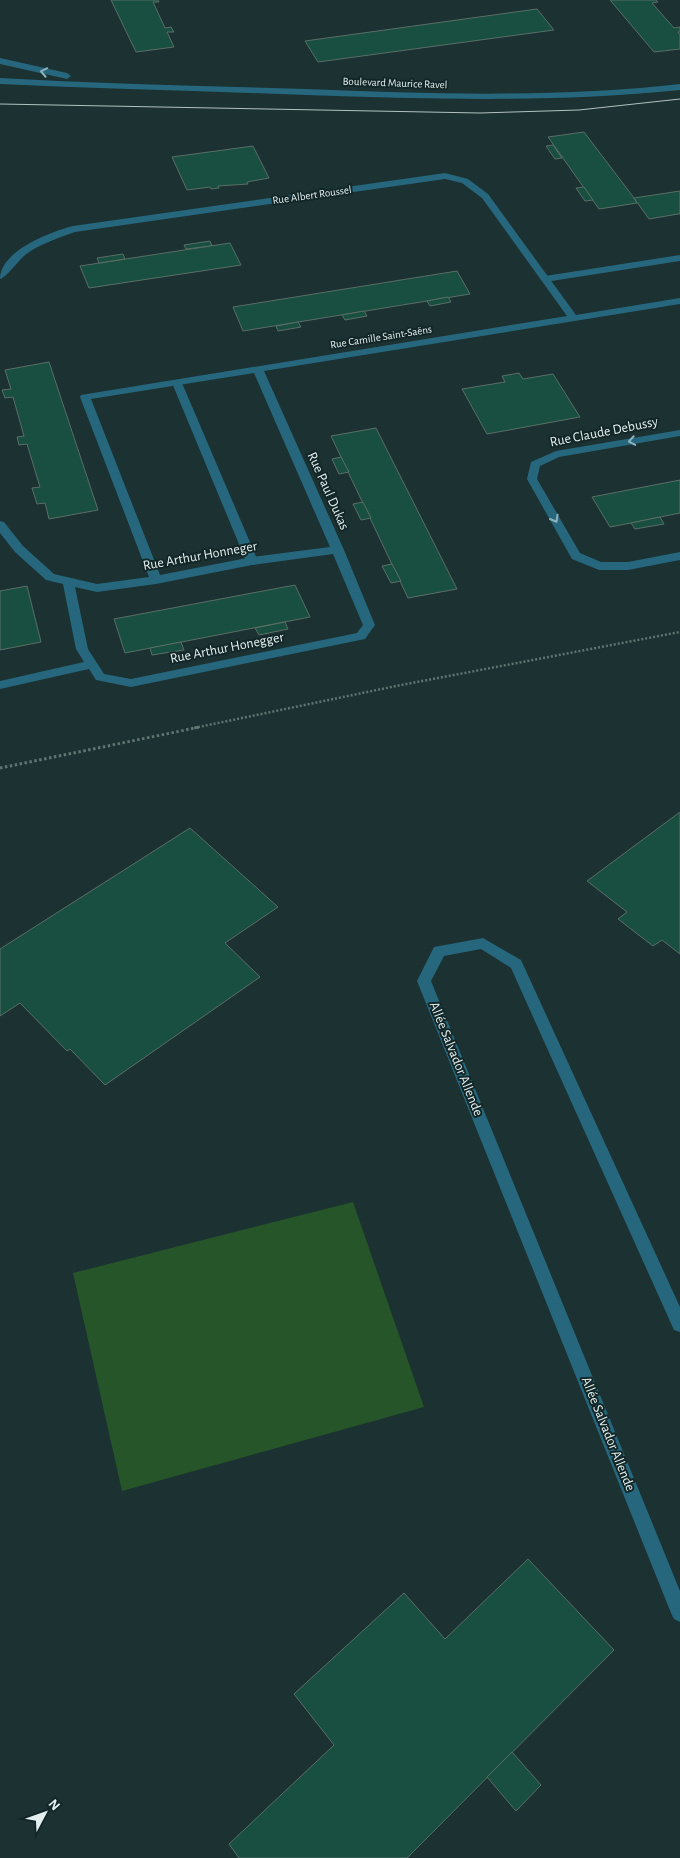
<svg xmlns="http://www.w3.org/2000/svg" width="680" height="1858" font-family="'Alegreya Sans',sans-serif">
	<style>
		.green { fill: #265529 }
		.building { fill: #194f40; stroke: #5a6e66 }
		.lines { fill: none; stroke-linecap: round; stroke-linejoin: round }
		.path-far1 { stroke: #627373; stroke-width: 2.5; stroke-dasharray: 2 2; stroke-linecap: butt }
		.path { stroke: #627373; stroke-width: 3; stroke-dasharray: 2.5 2.5; stroke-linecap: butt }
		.service { fill: #26677d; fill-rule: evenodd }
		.minor { fill: #26677d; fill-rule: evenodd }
		.tertiary { fill: #26677d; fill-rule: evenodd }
		.tram { stroke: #b2c0c0; stroke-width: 1 }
		.oneway { stroke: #8eb2bc }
		.labels { text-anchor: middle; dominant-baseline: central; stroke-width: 4; stroke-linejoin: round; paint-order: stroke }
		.far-street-label { font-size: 11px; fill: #e3efef; stroke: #132728 }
		.street-label { font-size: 14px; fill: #e3efef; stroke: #132728 }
	</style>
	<rect width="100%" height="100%" fill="#1c3131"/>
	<!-- green -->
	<path class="green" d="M353,1202L424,1407L122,1491L73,1273Z"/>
	<!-- building -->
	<g class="building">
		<path d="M111,0H158L159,2H153L165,28L171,27L174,32H167L174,47L136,52Z"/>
		<path d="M610,0H656L658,2L652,3L674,28L680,27V32H678L680,35V49L654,52Z"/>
		<path d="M537,9L554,30L318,62L305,41Z"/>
		<path d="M584,132L634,198L637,203L599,209L548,137Z"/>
		<path d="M553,145L562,158L555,159L546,146Z"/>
		<path d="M253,146L269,178L247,182L248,184L218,186L219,188L211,189L210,187L187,190L172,157Z"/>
		<path d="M584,187L593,200L585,201L576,188Z"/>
		<path d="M680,191V214H678L649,219L634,198Z"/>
		<path d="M210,241L212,246L186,249L184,245Z"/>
		<path d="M230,243L241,265L89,288L80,266Z"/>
		<path d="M123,254L125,259L99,263L97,258Z"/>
		<path d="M457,271L470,294L243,331L233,307Z"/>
		<path d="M448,297L451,302L430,306L427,301Z"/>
		<path d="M364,311L367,316L345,320L342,315Z"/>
		<path d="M298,322L301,327L278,331L276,326Z"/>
		<path d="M49,362L98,510L49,519L45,503L37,504L32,488L40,487L27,444L19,445L17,437L24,436L13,397L5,398L2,390L11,389L5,370Z"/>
		<path d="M519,373L523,379L553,374L580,417L487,434L462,389L505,382L502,376Z"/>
		<path d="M376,428L457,589L408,598L331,436Z"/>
		<path d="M341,457L349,472L339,474L332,459Z"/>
		<path d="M680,480V513L631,523L610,527L592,497Z"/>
		<path d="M363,502L371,518L361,520L353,504Z"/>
		<path d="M660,517L664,524L635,529L631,523Z"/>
		<path d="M392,564L401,581L391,583L382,566Z"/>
		<path d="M295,585L310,617L125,653L114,619Z"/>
		<path d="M27,586L41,642L0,650V591Z"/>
		<path d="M285,622L288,629L259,635L255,628Z"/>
		<path d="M181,642L184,650L152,655L150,648Z"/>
		<path d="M680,812V954L662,940L653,946L618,919L627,912L587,881Z"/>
		<path d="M190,828L278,907L225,943L260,977L105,1085L70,1049L67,1051L20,1003L0,1016V949Z"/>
		<path d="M528,1559L614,1650L407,1858H239L229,1844L334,1745L294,1694L404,1593L445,1639Z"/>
		<path d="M512,1752L541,1785L516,1811L487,1777Z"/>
	</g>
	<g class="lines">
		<!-- path-far1 -->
		<path class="path-far1" d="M194,728L396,686L680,632"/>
		<!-- path -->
		<path class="path" d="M0,768L200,727"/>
		<!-- service -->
		<g class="service">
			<path d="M680,255V261L545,282L540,279L545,276Z"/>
			<path d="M177,380L182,383L258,561L256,564L252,565L246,561L172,383Z"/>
		</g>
		<!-- minor -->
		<g class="minor">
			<path d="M445,173L468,179L488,194L576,315L680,298V304L264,371L344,550L375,625L365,639L131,687L96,680L89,669L0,689V681L84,662L76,649L63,584L46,580L15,552L0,533V521L4,522L23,546L54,574L97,584L149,577L80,397L81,395L567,316L482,198L462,183L445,179L75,232C58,238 40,244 25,255C18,261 7,277 0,279C0,251 50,232 73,226ZM254,373L330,547L252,557L160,575L91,399ZM333,554L363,625L357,633L131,679L104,674L88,649L75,587L97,592L156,584L252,565Z"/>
			<path d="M680,430V436L559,457L540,466L537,479L580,553L601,562H628L680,552V560L628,570H599L572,559L527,479L531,462L556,451Z"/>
			<path d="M483,938L521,960L680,1307V1332L674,1330L511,968L481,949L444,956L431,981L680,1591V1622L674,1619L671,1613L417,981L434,947Z"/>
		</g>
		<!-- tertiary -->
		<g class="tertiary">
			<path d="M0,58L67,73L71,76L67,79L0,64Z"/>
			<path d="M0,78C102,84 204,86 306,89C431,94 556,98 680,84V90C556,103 431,99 306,95C204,91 102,89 0,84Z"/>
		</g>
		<!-- tram -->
		<path class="tram" d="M0,104L480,113L579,110L680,99"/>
	</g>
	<!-- one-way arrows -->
	<defs><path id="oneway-chevron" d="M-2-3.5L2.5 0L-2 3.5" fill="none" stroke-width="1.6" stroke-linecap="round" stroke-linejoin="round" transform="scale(1.25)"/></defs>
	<g class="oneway">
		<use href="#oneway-chevron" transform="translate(44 72) rotate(-169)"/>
		<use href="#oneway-chevron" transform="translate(632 441) rotate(170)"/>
		<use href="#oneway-chevron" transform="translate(555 519) rotate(60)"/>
	</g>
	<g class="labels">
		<!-- far-street labels -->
		<g class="far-street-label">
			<text transform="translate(395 83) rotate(2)">Boulevard Maurice Ravel</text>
			<text transform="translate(312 195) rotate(-8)">Rue Albert Roussel</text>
			<text transform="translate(381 337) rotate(-9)">Rue Camille Saint-Saëns</text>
		</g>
		<!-- street labels -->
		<g class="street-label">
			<text transform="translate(604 432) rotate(-11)">Rue Claude Debussy</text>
			<text transform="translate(328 491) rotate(66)">Rue Paul Dukas</text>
			<text transform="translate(200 556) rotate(-10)">Rue Arthur Honneger</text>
			<text transform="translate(227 648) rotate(-11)">Rue Arthur Honegger</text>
			<text transform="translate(456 1059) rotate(68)">Allée Salvador Allende</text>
			<text transform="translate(608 1434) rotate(68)">Allée Salvador Allende</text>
		</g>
	</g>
	<!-- north arrow -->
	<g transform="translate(45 1813) rotate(49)" stroke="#132728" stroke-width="4" paint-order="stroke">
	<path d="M0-4L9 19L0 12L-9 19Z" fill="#e3efef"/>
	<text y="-8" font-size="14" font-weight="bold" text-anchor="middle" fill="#e3efef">N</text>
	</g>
</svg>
